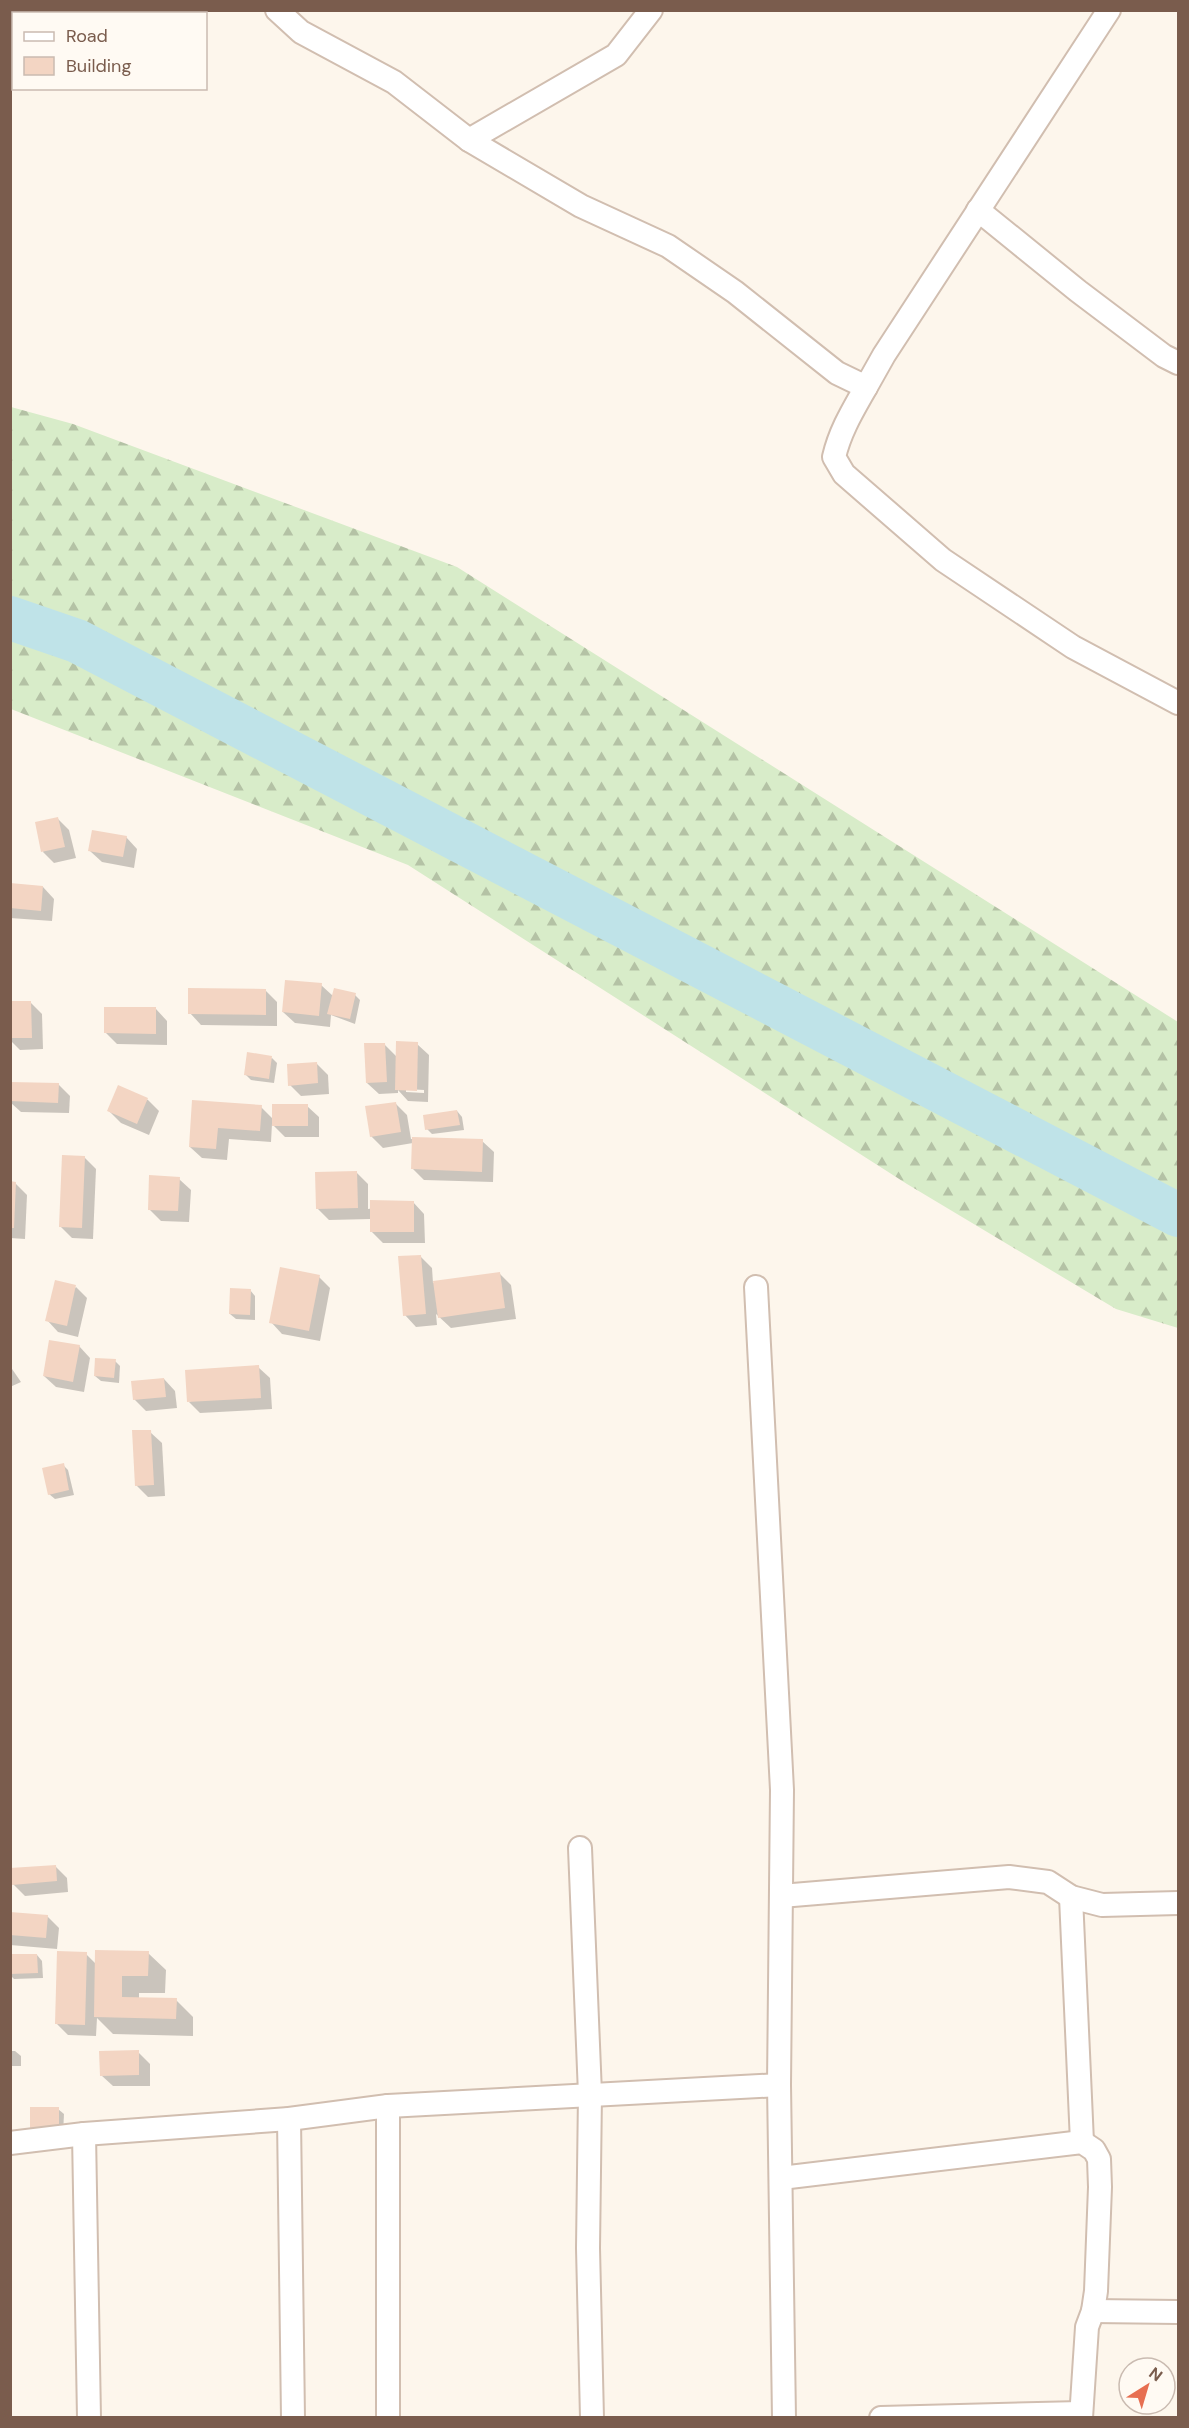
<svg xmlns="http://www.w3.org/2000/svg" width="1189" height="2428" font-family="'DM Sans',sans-serif">
	<style>
		.forest { fill: url(#forest-firs) }
		.shadow { fill: #0003; fill-rule: evenodd }
		.lines { fill: none; stroke-linecap: round; stroke-linejoin: round }
		.river { stroke: #bfe3e8; stroke-width: 44 }
		.building { fill: #f3d5c3 }
		.minor-casing { stroke: #d1beb0; stroke-width: 26 }
		.minor { stroke: #fff; stroke-width: 22 }
	</style>
	<defs>
		<pattern id="forest-firs" width="22" height="20" patternUnits="userSpaceOnUse" patternTransform="scale(1.5)"><rect width="22" height="20" fill="#d8ecc9"/><path d="M5 1l3.5 6h-7zM16 11l3.5 6h-7z" fill="#b4c2a5"/></pattern>
	</defs>
	<rect width="100%" height="100%" fill="#fdf6ec"/>
	<!-- forest -->
	<path class="forest" d="M11,407L73,424L457,567L1178,1022V1328L1116,1309L907,1184L408,865L11,709Z"/>
	<!-- shadow -->
	<g class="shadow">
		<path d="M58,819L69,830L76,858L54,863L43,852Z"/>
		<path d="M126,837L137,849L134,868L102,862L90,851Z"/>
		<path d="M10,884L43,887L54,899L52,921L10,918Z"/>
		<path d="M321,985L333,996L355,995L360,1000L355,1024L331,1015L330,1027L295,1023L283,1012Z"/>
		<path d="M265,990L277,1002V1026L201,1025L190,1013Z"/>
		<path d="M30,1002L42,1014L43,1049L20,1050L10,1040V1003Z"/>
		<path d="M156,1009L167,1021V1045L117,1044L106,1033Z"/>
		<path d="M384,1044L397,1057L417,1044L429,1055L428,1102L408,1101L398,1090V1093L379,1094L367,1083ZM406,1089L424,1090V1093L406,1092Z"/>
		<path d="M272,1058L277,1063L274,1083L251,1080L245,1074Z"/>
		<path d="M316,1063L328,1075L329,1094L301,1096L290,1085Z"/>
		<path d="M10,1083L58,1084L70,1096L69,1113L21,1112L10,1102Z"/>
		<path d="M119,1087L148,1100L159,1111L149,1135L121,1123L109,1111Z"/>
		<path d="M193,1102L261,1107L273,1119L307,1106L319,1117V1137H285L272,1124L271,1142L229,1139L227,1160L202,1158L190,1147Z"/>
		<path d="M396,1104L407,1115L411,1139L482,1141L494,1152L493,1182L424,1180L413,1169V1143L383,1148L371,1136Z"/>
		<path d="M457,1111L462,1117L464,1130L432,1134L427,1129Z"/>
		<path d="M84,1157L96,1169L93,1239L72,1238L60,1226Z"/>
		<path d="M356,1172L368,1184V1209L413,1202L424,1214L425,1243H383L371,1231V1219L329,1220L317,1208Z"/>
		<path d="M179,1179L191,1190L189,1222L161,1221L149,1209Z"/>
		<path d="M10,1183H15L27,1195L25,1239L10,1238Z"/>
		<path d="M420,1256L432,1268L433,1283L500,1274L511,1285L516,1319L451,1328L436,1314L437,1325L416,1327L405,1315Z"/>
		<path d="M319,1277L330,1288L320,1341L282,1334L271,1322Z"/>
		<path d="M76,1287L87,1298L78,1337L58,1332L47,1320Z"/>
		<path d="M250,1290L255,1296V1320L236,1319L230,1314Z"/>
		<path d="M79,1346L90,1358L84,1392L56,1387L44,1376Z"/>
		<path d="M115,1361L120,1366L119,1383L101,1381L95,1376Z"/>
		<path d="M10,1366L21,1382L10,1387Z"/>
		<path d="M258,1367L270,1378L272,1409L200,1413L189,1402Z"/>
		<path d="M164,1379L175,1391L177,1408L146,1411L134,1399Z"/>
		<path d="M150,1432L162,1443L165,1496L148,1497L136,1485Z"/>
		<path d="M63,1465L68,1470L74,1495L55,1499L49,1494Z"/>
		<path d="M55,1866L67,1878L68,1892L25,1896L13,1884Z"/>
		<path d="M10,1913L47,1916L59,1928L57,1949L10,1945Z"/>
		<path d="M148,1953L166,1970L165,1993H139V1999L176,2000L193,2017V2036L113,2034L97,2018L96,2036L68,2035L57,2024L86,1954L96,1964Z"/>
		<path d="M37,1955L42,1961L43,1978L14,1979L10,1975V1956Z"/>
		<path d="M10,2051H15L21,2056V2066H10Z"/>
		<path d="M138,2052L150,2064V2086H113L101,2075Z"/>
		<path d="M32,2108L58,2109L64,2114L63,2134Z"/>
	</g>
	<g class="lines">
		<!-- river -->
		<path class="river" d="M10,618L77,641L1178,1215"/>
	</g>
	<!-- building -->
	<g class="building">
		<path d="M58,817L65,847L41,852L35,822Z"/>
		<path d="M92,830L127,836L123,857L88,851Z"/>
		<path d="M10,883L43,886L41,911L10,908Z"/>
		<path d="M285,980L322,983L319,1016L282,1012Z"/>
		<path d="M188,988L266,989V1015L188,1014Z"/>
		<path d="M334,988L356,993L350,1019L327,1014Z"/>
		<path d="M10,1001H31L32,1038H10Z"/>
		<path d="M104,1007H156V1034L104,1033Z"/>
		<path d="M396,1041L418,1042L417,1091L395,1090Z"/>
		<path d="M364,1043H385L387,1082L366,1083Z"/>
		<path d="M247,1052L272,1056L269,1079L244,1075Z"/>
		<path d="M317,1062L318,1083L288,1086L287,1064Z"/>
		<path d="M10,1082L59,1083L58,1103L10,1101Z"/>
		<path d="M118,1085L148,1098L137,1124L107,1111Z"/>
		<path d="M192,1100L262,1105L260,1131L218,1128L216,1149L189,1147Z"/>
		<path d="M396,1102L401,1132L370,1137L365,1106Z"/>
		<rect x="272" y="1104" width="36" height="22"/>
		<path d="M457,1110L460,1125L425,1130L423,1115Z"/>
		<path d="M412,1137L483,1139L482,1172L411,1169Z"/>
		<path d="M62,1155L85,1156L82,1228L59,1227Z"/>
		<path d="M357,1171L358,1208L316,1209L315,1172Z"/>
		<path d="M149,1175L180,1177L178,1211L148,1210Z"/>
		<path d="M10,1181L16,1182L14,1228H10Z"/>
		<path d="M370,1200L414,1201V1232H370Z"/>
		<path d="M421,1255L426,1314L403,1316L398,1256Z"/>
		<path d="M280,1267L320,1275L309,1331L269,1323Z"/>
		<path d="M500,1272L505,1308L438,1318L433,1281Z"/>
		<path d="M55,1280L76,1285L67,1326L45,1321Z"/>
		<path d="M230,1288L251,1289L250,1315L229,1314Z"/>
		<path d="M49,1340L80,1345L73,1382L43,1376Z"/>
		<path d="M95,1358L116,1359L114,1378L94,1376Z"/>
		<path d="M259,1365L261,1398L187,1402L185,1370Z"/>
		<path d="M164,1378L166,1397L133,1400L131,1381Z"/>
		<path d="M132,1430H151L154,1485L135,1486Z"/>
		<path d="M64,1463L69,1490L48,1495L42,1468Z"/>
		<path d="M56,1865L57,1881L12,1885L10,1868Z"/>
		<path d="M10,1912L48,1915L46,1938L10,1935Z"/>
		<path d="M95,1950L149,1951L148,1976H122V1997L177,1998L176,2019L94,2017Z"/>
		<path d="M57,1951L87,1952L85,2025L55,2024Z"/>
		<path d="M10,1954H37L38,1973L10,1974Z"/>
		<path d="M139,2050V2075L100,2076L99,2051Z"/>
		<rect x="30" y="2107" width="29" height="22"/>
	</g>
	<g class="lines">
		<!-- minor casing -->
		<g class="minor-casing">
			<g id="minor">
				<path d="M277,10L301,32L394,82L469,140L581,206L668,246L735,292L837,373L866,387L884,355L1109,10"/>
				<path d="M469,140L616,55L651,10"/>
				<path d="M978,210L1078,291L1164,356L1178,363"/>
				<path d="M866,387C853,410 840,431 834,457L844,474L943,560L1073,647L1178,703"/>
				<path d="M756,1287L782,1790L779,2085L784,2418"/>
				<path d="M580,1848L590,2094L588,2248L592,2418"/>
				<path d="M781,1896L1009,1877L1048,1882L1071,1897L1102,1905L1178,1903"/>
				<path d="M1071,1897L1082,2142"/>
				<path d="M289,2119L293,2418"/>
				<path d="M84,2134L89,2418"/>
				<path d="M10,2143L84,2134L289,2119L388,2106L779,2085"/>
				<path d="M781,2178L1082,2142L1094,2150L1099,2159L1100,2187L1096,2291L1093,2311L1087,2327L1081,2418"/>
				<path d="M1093,2311L1178,2312"/>
				<path d="M388,2418V2106"/>
				<path d="M881,2418L1081,2413"/>
			</g>
		</g>
		<!-- minor -->
		<use href="#minor" class="minor"/>
	</g>
	<!-- border -->
	<rect width="1189" height="2428" fill="none" stroke="#7a5c4d" stroke-width="24"/>
	<!-- legend -->
	<rect x="12" y="12" width="195" height="78" fill="#fffaf3" stroke="#cabbb1" stroke-width="1.5"/>
	<rect x="24" y="32" width="30" height="9" fill="#ffffff" stroke="#cabbb1" stroke-width="1.5"/>
	<text x="66" y="42" font-size="18" fill="#7a5c4d">Road</text>
	<rect x="24" y="57" width="30" height="18" fill="#f3d5c3" stroke="#cabbb1" stroke-width="1.5"/>
	<text x="66" y="72" font-size="18" fill="#7a5c4d">Building</text>
	<!-- north arrow -->
	<g transform="translate(1147 2386) rotate(37)"><circle r="28" fill="#fffaf3" stroke="#cabbb1" stroke-width="1.5"/>
	<path d="M0-4.5L10 22L0 15L-10 22Z" fill="#e76f51"/>
	<text y="-9" font-size="16" font-weight="bold" text-anchor="middle" fill="#7a5c4d">N</text>
	</g>
</svg>
